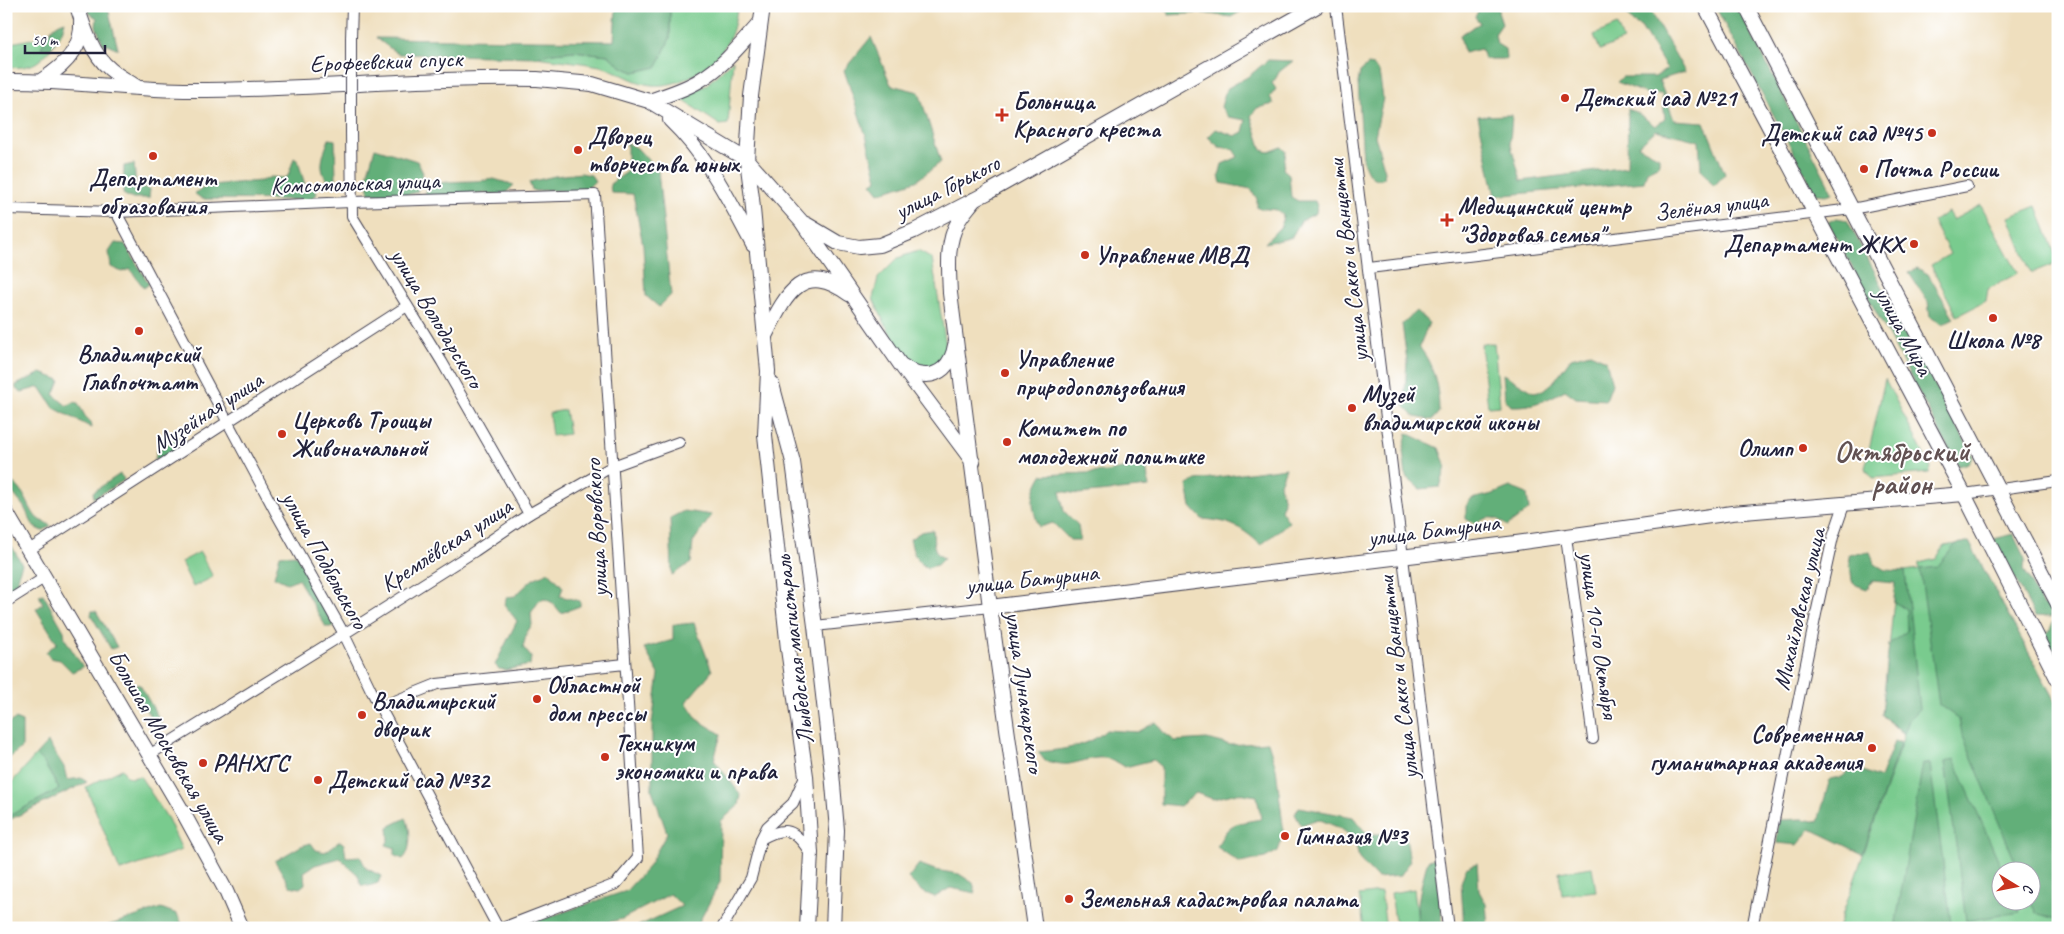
<svg xmlns="http://www.w3.org/2000/svg" width="2064" height="934" font-family="Caveat,sans-serif">
	<style>
		.green { fill: #79cb8e; stroke: #4e7664; fill-rule: evenodd }
		.forest { fill: #62af79; stroke: #42685a }
		.lines { fill: none; stroke-linecap: round; stroke-linejoin: round }
		.minor-casing { stroke: #413e4f; stroke-width: 12 }
		.major-casing { stroke: #413e4f; stroke-width: 16 }
		.minor { stroke: #fff; stroke-width: 10 }
		.major { stroke: #fff; stroke-width: 14 }
		.minor-bridge-casing { stroke: #413e4f; stroke-width: 12; stroke-linecap: butt }
		.minor-bridge { stroke: #fff; stroke-width: 10 }
		.poi-dot { fill: #c8321e; stroke: #fff; stroke-width: 2 }
		.labels { text-anchor: middle; dominant-baseline: central; stroke-width: 4; stroke-linejoin: round; paint-order: stroke }
		.street-label { font-size: 24px; fill: #22223b; stroke: #fff }
		.poi-label { font-size: 24px; font-weight: bold; fill: #22223b; stroke: #fff; text-anchor: start }
		.district-label { font-size: 29px; font-weight: bold; fill: #615152; stroke: #fff }
	</style>
	<rect width="100%" height="100%" fill="#fff"/>
	<filter id="ink" filterUnits="userSpaceOnUse"><feTurbulence type="fractalNoise" baseFrequency=".02" numOctaves="2"/><feDisplacementMap in="SourceGraphic" scale="10" xChannelSelector="R" yChannelSelector="G"/><feConvolveMatrix kernelMatrix="1 2 1 2 8 2 1 2 1" color-interpolation-filters="sRGB"/></filter>
	<filter id="wash" filterUnits="userSpaceOnUse"><feTurbulence type="fractalNoise" baseFrequency=".0096" numOctaves="4" result="noise"/><feDisplacementMap in="SourceGraphic" scale="20" xChannelSelector="R" yChannelSelector="G"/><feGaussianBlur stdDeviation="1.12" result="paint"/><feColorMatrix in="noise" values="0 0 0 0 0 0 0 0 0 0 0 0 0 0 0 0 0 1.4 0 .05"/><feComposite in="paint" operator="in"/></filter>
	<g filter="url(#wash)">
		<rect width="100%" height="100%" fill="#efdfbe"/>
		<!-- green -->
		<g class="green">
			<path d="M670,6H738C735,19 734,32 727,43C712,68 680,88 651,85C633,83 617,70 600,66C579,62 557,60 536,57L552,53L574,51L608,55L622,67L634,72L656,67L670,38Z"/>
			<path d="M1617,25L1623,40L1600,50L1594,35Z"/>
			<path d="M47,36L41,48L51,49C35,67 30,67 6,68V44Z"/>
			<path d="M733,60L728,124L720,125L678,97L705,86Z"/>
			<path d="M1981,205L2018,273L1988,289L1986,301L1957,316L1931,265L1950,254L1933,221L1948,212L1953,220Z"/>
			<path d="M2037,206L2058,262L2031,273L2009,217Z"/>
			<path d="M918,251L932,259L947,352L942,363C934,366 926,369 919,366C899,358 881,316 873,298L878,278L898,258Z"/>
			<path d="M1494,343L1500,406L1488,407L1481,344Z"/>
			<path d="M1885,379L1931,468L1929,473L1873,478L1865,468Z"/>
			<path d="M565,410L569,434L552,436L549,413Z"/>
			<path d="M1969,542L2058,707V928H1838L1904,735L1882,715L1897,572L1919,569V563L1936,559L1944,546ZM2002,872H2032V902H2002Z"/>
			<path d="M200,552L213,577L193,587L181,562Z"/>
			<path d="M36,755L44,763L59,789L10,816L11,819L6,817V789Z"/>
			<path d="M122,769L127,777L132,778L140,776L168,819L182,850L120,871L86,787Z"/>
			<path d="M1592,867L1596,891L1562,895L1559,872Z"/>
			<path d="M1414,889L1419,928H1396L1391,893Z"/>
			<path d="M1381,892L1386,928H1364L1359,895Z"/>
		</g>
		<!-- forest -->
		<g class="forest">
			<path d="M89,6H106L108,8L118,49L110,45L103,44L96,26L97,18L89,13Z"/>
			<path d="M616,6H670V38L657,67L634,72L622,67L608,55L574,51L552,53L536,57L398,54L376,38L614,41Z"/>
			<path d="M1164,6H1251L1231,17L1202,13L1169,15Z"/>
			<path d="M1481,6H1499L1498,12L1502,24L1495,34L1497,44L1505,49L1506,59H1484L1481,49L1464,53L1460,35L1480,23L1475,17Z"/>
			<path d="M1620,6H1648L1685,72L1659,80L1674,120L1704,122L1725,174L1714,186L1701,169L1699,141L1656,130L1638,146L1659,157V165L1647,171L1644,182L1495,196L1478,116L1512,115L1510,142L1521,181L1627,167L1628,109L1638,113L1655,126L1665,119L1662,94L1645,93L1617,82L1622,77H1655L1667,69L1641,27L1633,23Z"/>
			<path d="M1715,6H1737L1833,193L1826,195L1816,194Z"/>
			<path d="M65,21L62,32L51,49L41,48C47,35 51,25 65,21Z"/>
			<path d="M871,37L891,85L919,92L941,162L916,181L879,193L871,183L877,180L867,139L844,70Z"/>
			<path d="M1268,60L1293,61L1279,72L1276,78L1272,83L1276,89L1270,97L1274,104L1257,108L1251,116L1262,150L1269,152L1282,147L1286,151L1283,169L1289,174L1291,197L1298,201H1315L1317,206L1316,213L1301,221L1291,238L1265,243L1281,226L1283,215L1277,210L1257,208V199L1251,189L1221,183L1219,176L1222,164L1238,157L1233,149L1219,147L1208,137L1216,129L1235,136L1243,132L1246,120L1228,117L1221,107L1226,89L1249,76Z"/>
			<path d="M1368,65L1373,66L1379,72L1383,98L1375,136L1385,171L1384,178C1371,183 1366,170 1363,160L1358,83L1360,72Z"/>
			<path d="M329,139L335,140L336,179L327,180C317,167 324,153 329,139Z"/>
			<path d="M627,143L637,148L658,171L671,295L659,307L646,296L643,245L633,194L611,193L610,184L627,172Z"/>
			<path d="M375,148L417,161L423,173L417,192L400,197L369,194L368,172Z"/>
			<path d="M294,158L298,161L305,185L315,189L317,194L312,200L202,199L194,193L210,185L261,181L271,177L285,178L288,176Z"/>
			<path d="M134,164L136,186L150,189L149,198H130L123,194L124,166Z"/>
			<path d="M581,173L591,175L595,181L584,192C572,192 563,191 551,190C544,189 538,193 532,190L529,182L555,176Z"/>
			<path d="M494,179L514,185L504,195L487,193L430,198L426,196L425,193L427,186C449,179 472,183 494,179Z"/>
			<path d="M1837,218L1847,220L1973,456L1968,463L1958,466L1828,222Z"/>
			<path d="M115,243L125,244L149,284L144,288L130,269L122,272L111,267L109,252Z"/>
			<path d="M1917,268L1928,274L1954,318L1942,324L1930,317L1928,302L1909,273Z"/>
			<path d="M1416,311L1429,323L1419,347C1434,364 1439,389 1439,412L1432,420L1415,417L1404,406L1407,361L1402,324Z"/>
			<path d="M1590,353L1606,360L1612,384L1606,400L1576,398L1565,390C1547,400 1533,407 1511,406L1505,399L1503,374L1534,392L1543,390L1555,380L1571,358Z"/>
			<path d="M41,373L60,380L54,395L67,406L74,402L78,403L85,416L91,422L92,428L54,408L40,387L22,392L16,389V385Z"/>
			<path d="M1407,433L1439,448L1446,467L1440,487L1420,489L1406,477L1403,451Z"/>
			<path d="M180,437L185,440V443L165,457L155,459L157,450Z"/>
			<path d="M1142,465L1147,471L1149,487L1078,494L1060,491L1064,511L1078,525L1080,540H1070L1053,523L1039,527C1031,505 1030,495 1042,475L1107,472Z"/>
			<path d="M1286,468L1280,484L1284,502L1281,510L1289,522L1261,545C1240,526 1230,521 1202,519L1191,507L1187,485L1196,480Z"/>
			<path d="M120,474L124,479L123,481L94,498L93,492Z"/>
			<path d="M8,481C24,485 27,507 37,518C41,522 47,522 51,526L42,531L34,527L24,507L12,492Z"/>
			<path d="M1510,487L1527,494L1529,510L1507,526C1496,516 1488,515 1475,524L1466,519V506L1471,499L1493,494Z"/>
			<path d="M684,511L712,515L693,542L691,563L672,575L670,518Z"/>
			<path d="M933,530C934,542 932,553 944,558L937,565L927,568C915,561 913,552 910,539L921,532Z"/>
			<path d="M2013,534L2025,559L2024,569L2042,605L2049,607L2051,617L2035,616L1994,539Z"/>
			<path d="M6,536L22,564L17,578L21,585L6,594Z"/>
			<path d="M1969,542L2058,707V920L2036,913L2031,902L2032,872L2019,871L1962,734L1959,719L1939,705L1920,569L1937,567L1956,544Z"/>
			<path d="M1870,552L1875,564L1885,570L1905,571L1920,709L1909,720L1904,734L1882,715L1889,644L1907,631L1906,609L1894,602L1895,583L1872,581L1867,589L1856,585L1852,581L1849,555Z"/>
			<path d="M296,554L335,627H326L298,579L287,583L274,577L280,555Z"/>
			<path d="M549,572L563,587L560,596L580,601V606L561,613L553,603L545,599L539,601L531,613L532,625L527,632L523,647L531,657L530,665L506,670L499,669L495,665L517,621L504,604L507,597L515,596L533,579Z"/>
			<path d="M43,594L64,631L65,639L83,667L72,672L60,660L50,658L46,652L57,643L36,609L43,604L39,595Z"/>
			<path d="M92,611H96L117,647L111,649L91,615Z"/>
			<path d="M2053,622L2058,623V661L2043,633L2049,632Z"/>
			<path d="M694,623L712,671L686,702L698,720L721,734L714,760L741,795L739,805L721,821L720,882L696,928H634L682,906L670,894L622,919L585,928H516L626,891L648,867L667,833L652,790V723L659,674L644,648L673,640V625Z"/>
			<path d="M136,684L140,685L161,722L160,725L156,726L133,688Z"/>
			<path d="M15,719L22,722V747L6,761V725Z"/>
			<path d="M1156,722L1163,732L1175,741L1207,739L1231,745L1268,742L1276,768L1284,834L1278,851L1265,858L1240,863L1217,847C1229,821 1235,824 1261,819L1257,796L1237,793L1213,799L1196,793L1180,806L1161,804V767L1153,760L1125,767C1102,751 1092,760 1069,764C1061,765 1052,762 1045,761L1038,752C1061,750 1089,747 1106,730L1138,732Z"/>
			<path d="M48,742L64,767L67,780L81,778L87,782L11,819L9,816L59,789L44,763L36,755Z"/>
			<path d="M1894,742H1901L1863,854L1811,829L1798,845L1777,843L1778,820L1802,819L1818,822L1830,779L1842,777L1853,767L1880,778Z"/>
			<path d="M1954,759L2003,871L2002,902H2016L2020,912L1966,921L1945,762Z"/>
			<path d="M1923,763L1930,764L1951,923L1917,928H1895Z"/>
			<path d="M1299,807L1353,817L1367,834H1392L1405,831L1410,862L1400,876L1377,878L1359,859L1355,839L1340,828L1318,819L1301,825L1295,814Z"/>
			<path d="M406,818C411,828 412,851 403,859L395,856V848L386,845L389,839L388,827Z"/>
			<path d="M340,841L344,844L346,857L360,856L366,868L381,876L378,883L369,886L361,885L358,875L340,858L315,865L304,872L305,884L300,888L290,886L275,861L301,846L311,843L316,850L325,852Z"/>
			<path d="M1436,858L1443,928H1418C1415,906 1422,881 1428,860Z"/>
			<path d="M1477,863L1479,891L1486,904L1488,927L1464,928L1461,883L1466,868Z"/>
			<path d="M919,864L935,870L959,874L973,883L976,893L950,888L935,897L921,891L908,878Z"/>
			<path d="M161,908L177,914L184,928H106L107,926Z"/>
		</g>
	</g>
	<g filter="url(#ink)">
		<g class="lines">
			<!-- minor casing -->
			<g class="minor-casing">
				<g id="minor">
					<path d="M1336,6L1448,928"/>
					<path d="M351,38L352,6"/>
					<path d="M351,133L352,216L442,362L529,514"/>
					<path d="M6,209L116,212L351,202L595,195L638,858L616,884L502,928"/>
					<path d="M116,212L275,511L344,634L371,690L498,928"/>
					<path d="M1369,268L1852,209L1967,186"/>
					<path d="M1964,494L2058,481"/>
					<path d="M1566,537L1593,739"/>
					<path d="M29,550L407,306"/>
					<path d="M6,602L44,578"/>
					<path d="M815,626L990,607"/>
					<path d="M380,707L437,684L625,664"/>
					<path d="M149,755L344,634L475,551L529,514L613,466L679,442"/>
					<path d="M761,839C786,825 795,829 810,853"/>
					<path d="M722,928L751,878L761,839L767,827L793,803L805,776"/>
					<path d="M1752,928L1816,614L1833,537L1844,505"/>
				</g>
			</g>
			<!-- major casing -->
			<g class="major-casing">
				<g id="major">
					<path d="M77,6C84,28 92,54 110,69C118,76 128,81 137,87"/>
					<path d="M763,6L751,96L747,160L752,198L768,371L765,435L788,649L806,776L811,853L807,928"/>
					<path d="M1705,6L1964,494L2058,680"/>
					<path d="M1746,6L2058,604"/>
					<path d="M42,80C63,67 83,49 81,22"/>
					<path d="M6,81C68,80 130,90 192,90C307,90 422,77 537,79L592,84L649,101L747,160L801,221L900,364L973,462"/>
					<path d="M649,101C666,95 685,90 700,80C724,66 742,43 760,23"/>
					<path d="M670,120C707,155 730,201 753,245"/>
					<path d="M974,200C969,207 962,214 958,222C946,243 949,270 950,293L990,607L1035,928"/>
					<path d="M806,224L838,243L859,247L880,245L914,231L987,193L1317,6"/>
					<path d="M765,336C785,297 801,259 849,294"/>
					<path d="M903,366C908,369 913,373 918,374C939,379 952,364 955,345"/>
					<path d="M772,384L793,462L815,626L832,773L837,830L833,928"/>
					<path d="M6,512L184,814L226,891L242,928"/>
					<path d="M990,607L1516,543L1732,513L1964,494"/>
				</g>
			</g>
			<!-- minor -->
			<use href="#minor" class="minor"/>
			<!-- major -->
			<use href="#major" class="major"/>
			<!-- minor-bridge casing -->
			<g class="minor-bridge-casing">
				<path id="minor-bridge" d="M351,133V38"/>
			</g>
			<!-- minor-bridge -->
			<use href="#minor-bridge" class="minor-bridge"/>
		</g>
	</g>
	<!-- markers -->
	<g class="poi-dot">
		<circle cx="1565" cy="98" r="5"/>
		<path d="M999.5 107.5h5v5h5v5h-5v5h-5v-5h-5v-5h5z"/>
		<circle cx="1932" cy="133" r="5"/>
		<circle cx="578" cy="150" r="5"/>
		<circle cx="153" cy="156" r="5"/>
		<circle cx="1864" cy="169" r="5"/>
		<path d="M1444.5 212.5h5v5h5v5h-5v5h-5v-5h-5v-5h5z"/>
		<circle cx="1914" cy="244" r="5"/>
		<circle cx="1085" cy="255" r="5"/>
		<circle cx="1993" cy="318" r="5"/>
		<circle cx="139" cy="331" r="5"/>
		<circle cx="1005" cy="373" r="5"/>
		<circle cx="1352" cy="408" r="5"/>
		<circle cx="282" cy="434" r="5"/>
		<circle cx="1007" cy="442" r="5"/>
		<circle cx="1803" cy="448" r="5"/>
		<circle cx="537" cy="699" r="5"/>
		<circle cx="362" cy="715" r="5"/>
		<circle cx="1872" cy="748" r="5"/>
		<circle cx="605" cy="757" r="5"/>
		<circle cx="203" cy="763" r="5"/>
		<circle cx="318" cy="780" r="5"/>
		<circle cx="1285" cy="836" r="5"/>
		<circle cx="1069" cy="899" r="5"/>
	</g>
	<g class="labels">
		<!-- street labels -->
		<g class="street-label">
			<text transform="translate(386 61) rotate(-2)">Ерофеевский спуск</text>
			<text transform="translate(355 183) rotate(-2)">Комсомольская улица</text>
			<text transform="translate(947 187) rotate(-27)">улица Горького</text>
			<text transform="translate(1711 206) rotate(-7)">Зелёная улица</text>
			<text transform="translate(1348 261) rotate(-97)">улица Сакко и Ванцетти</text>
			<text transform="translate(437 318) rotate(59)">улица Володарского</text>
			<text transform="translate(1904 331) rotate(62)">улица Мира</text>
			<text transform="translate(207 412) rotate(-33)">Музейная улица</text>
			<text transform="translate(596 528) rotate(-93)">улица Воровского</text>
			<text transform="translate(1434 530) rotate(-7)">улица Батурина</text>
			<text transform="translate(446 545) rotate(-33)">Кремлёвская улица</text>
			<text transform="translate(325 560) rotate(61)">улица Подбельского</text>
			<text transform="translate(1032 579) rotate(-6)">улица Батурина</text>
			<text transform="translate(1799 609) rotate(-77)">Михайловская улица</text>
			<text transform="translate(1599 635) rotate(82)">улица 10-го Октября</text>
			<text transform="translate(794 650) rotate(-97)">Лыбедская магистраль</text>
			<text transform="translate(1398 678) rotate(-97)">улица Сакко и Ванцетти</text>
			<text transform="translate(1025 692) rotate(82)">улица Луначарского</text>
			<text transform="translate(169 746) rotate(60)">Большая Московская улица</text>
		</g>
		<!-- poi labels -->
		<g class="poi-label">
			<text x="1575" y="98">Детский сад №21</text>
			<text x="1013" y="101">Больница<tspan x="1013" dy="28">Красного креста</tspan></text>
			<text x="1922" y="133" text-anchor="end">Детский сад №45</text>
			<text x="588" y="136">Дворец<tspan x="588" dy="28">творчества юных</tspan></text>
			<text x="1874" y="169">Почта России</text>
			<text x="153" y="178" text-anchor="middle">Департамент<tspan x="153" dy="28">образования</tspan></text>
			<text x="1458" y="206">Медицинский центр<tspan x="1458" dy="28">"Здоровая семья"</tspan></text>
			<text x="1904" y="244" text-anchor="end">Департамент ЖКХ</text>
			<text x="1095" y="255">Управление МВД</text>
			<text x="1993" y="340" text-anchor="middle">Школа №8</text>
			<text x="139" y="354" text-anchor="middle">Владимирский<tspan x="139" dy="28">Главпочтамт</tspan></text>
			<text x="1015" y="359">Управление<tspan x="1015" dy="28">природопользования</tspan></text>
			<text x="1362" y="394">Музей<tspan x="1362" dy="28">владимирской иконы</tspan></text>
			<text x="292" y="420">Церковь Троицы<tspan x="292" dy="28">Живоначальной</tspan></text>
			<text x="1017" y="428">Комитет по<tspan x="1017" dy="28">молодежной политике</tspan></text>
			<text x="1793" y="448" text-anchor="end">Олимп</text>
			<text x="547" y="685">Областной<tspan x="547" dy="28">дом прессы</tspan></text>
			<text x="372" y="701">Владимирский<tspan x="372" dy="28">дворик</tspan></text>
			<text x="1862" y="734" text-anchor="end">Современная<tspan x="1862" dy="28">гуманитарная академия</tspan></text>
			<text x="615" y="743">Техникум<tspan x="615" dy="28">экономики и права</tspan></text>
			<text x="213" y="763">РАНХГС</text>
			<text x="328" y="780">Детский сад №32</text>
			<text x="1295" y="836">Гимназия №3</text>
			<text x="1079" y="899">Земельная кадастровая палата</text>
		</g>
		<!-- district labels -->
		<g class="district-label">
			<text x="1902" y="451">Октябрьский<tspan x="1902" dy="33">район</tspan></text>
		</g>
	</g>
	<!-- margin -->
	<rect width="2064" height="934" fill="none" stroke="#fff" stroke-width="25"/>
	<!-- north arrow -->
	<g transform="translate(2016 886) rotate(100)"><circle r="24" fill="#ffffff" stroke="#a7a7b1"/>
	<path d="M0-4L9 19L0 12L-9 19Z" fill="#c8321e"/>
	<text y="-8" font-size="14" font-weight="bold" text-anchor="middle" fill="#22223b">С</text>
	</g>
	<!-- scale -->
	<path d="M25 45v8h80v-8" fill="none" stroke="#22223b" stroke-width="2.5"/>
	<text x="32" y="45" font-size="15" fill="#22223b" stroke="#ffffff" stroke-width="4" paint-order="stroke">50 m</text>
</svg>
